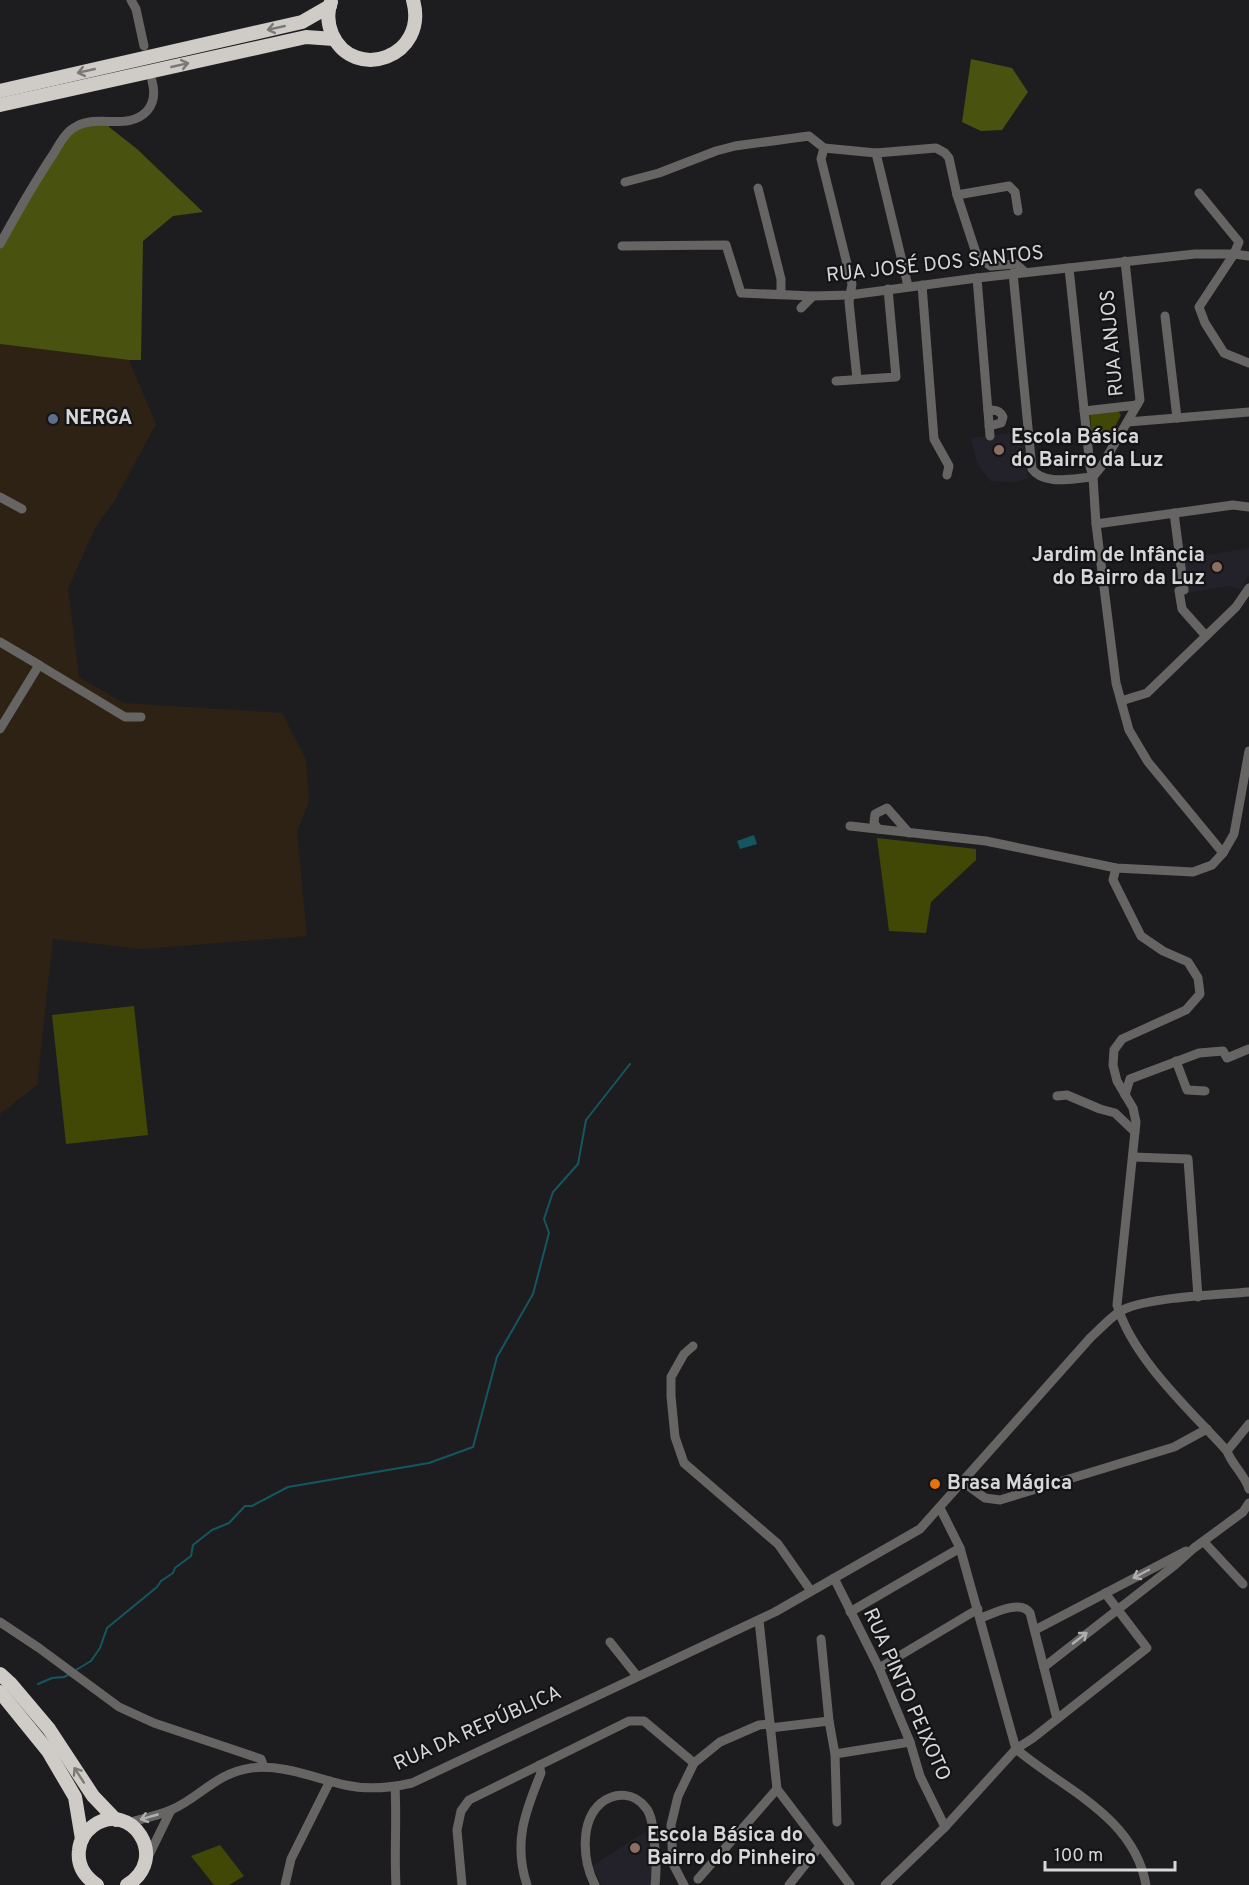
<svg xmlns="http://www.w3.org/2000/svg" width="1249" height="1885" font-family="Overpass,sans-serif">
	<style>
		.industrial { fill: #2d2214 }
		.built { fill: #23222b }
		.green { fill: #414805 }
		.forest { fill: #4a520f }
		.water { fill: #145760 }
		.lines { fill: none; stroke-linecap: round; stroke-linejoin: round }
		.stream { stroke: #145760; stroke-width: 2 }
		.minor { stroke: #676564; stroke-width: 9 }
		.highway { stroke: #cfcbc7; stroke-width: 14 }
		.oneway { stroke: #7b7978 }
		.oneway2 { stroke: #b0afb0 }
		.service-dot { fill: #5c6f8a; stroke: #141417; stroke-width: 2 }
		.education-dot { fill: #8d6e63; stroke: #141417; stroke-width: 2 }
		.food-dot { fill: #e8710a; stroke: #141417; stroke-width: 2 }
		.labels { text-anchor: middle; dominant-baseline: central; stroke-width: 4.5; stroke-linejoin: round; paint-order: stroke }
		.street-label { font-size: 20px; fill: #d7d7d9; stroke: #141417 }
		.poi-label { font-size: 20px; font-weight: bold; fill: #d7d7d9; stroke: #141417; text-anchor: start }
	</style>
	<rect width="100%" height="100%" fill="#1d1d20"/>
	<!-- industrial -->
	<path class="industrial" d="M0,344L129,360L156,424L115,500L95,528L68,589L79,677L123,703L282,713L306,760L309,801L297,832L307,936L142,949L53,939L37,1085L0,1114Z"/>
	<!-- built -->
	<g class="built">
		<path d="M1023,432L1028,478L1015,482L990,481L977,463L971,438Z"/>
		<path d="M1249,548V575L1241,589L1228,586L1188,593L1184,559Z"/>
		<path d="M648,1830L652,1873L650,1885H602L592,1866Z"/>
	</g>
	<!-- green -->
	<g class="green">
		<path d="M1118,411L1121,415L1108,440L1092,441L1090,414Z"/>
		<path d="M877,838L976,849V860L931,902L926,933L889,931Z"/>
		<path d="M134,1006L148,1135L66,1144L52,1015Z"/>
		<path d="M220,1845L244,1876L229,1885H214L191,1856Z"/>
	</g>
	<!-- forest -->
	<g class="forest">
		<path d="M971,59L1012,68L1028,92L1002,130L981,131L962,122Z"/>
		<path d="M107,120L109,127L137,149L203,212L173,216L143,241L141,360H129L0,344V244L67,134Z"/>
	</g>
	<!-- water -->
	<path class="water" d="M754,835L757,844L740,849L737,841Z"/>
	<g class="lines">
		<!-- stream -->
		<g class="stream">
			<path d="M76,1670L91,1661L100,1648L107,1628L157,1587L161,1581L173,1573L175,1568L191,1556L193,1545L212,1530L229,1523L245,1506H252L288,1487L429,1463L473,1447L497,1357L533,1294L549,1233L544,1219L553,1192L578,1164L586,1120L630,1064"/>
			<path d="M38,1684L52,1678L64,1677L68,1675"/>
		</g>
		<!-- minor -->
		<g class="minor">
			<path d="M131,0L136,9L144,46"/>
			<path d="M824,148L821,159L852,284L849,302L857,379"/>
			<path d="M625,182L659,173L716,151L735,146L809,136L824,148L876,153"/>
			<path d="M758,188L781,279V294"/>
			<path d="M1199,193L1239,242L1234,254L1199,307L1205,323L1224,353L1249,363"/>
			<path d="M957,195L1009,186L1015,192L1018,211"/>
			<path d="M0,244C17,213 34,183 54,153C60,143 66,131 77,126C100,114 128,131 147,111C155,102 155,92 152,81"/>
			<path d="M622,246L726,245L741,293L813,296L850,295L977,278L1195,254H1234L1249,256"/>
			<path d="M1069,268L1090,466L1093,477L1096,524L1116,683L1129,730L1148,762L1223,853"/>
			<path d="M1013,273L1032,469C1044,486 1074,478 1093,477L1101,467L1137,405"/>
			<path d="M977,278L990,436"/>
			<path d="M922,285L934,439L949,466L947,475"/>
			<path d="M908,286L876,153L936,148L945,153L949,158L957,195L977,256L991,266L1016,264L1025,272"/>
			<path d="M801,308L813,296"/>
			<path d="M1165,316L1177,418"/>
			<path d="M836,381L896,377L888,289"/>
			<path d="M988,410C995,410 1000,410 1003,417L1001,423L989,426"/>
			<path d="M1084,411L1137,405L1140,400L1125,261"/>
			<path d="M1128,422L1249,412"/>
			<path d="M0,497L22,509"/>
			<path d="M1174,513L1184,590L1179,591L1182,609L1206,636"/>
			<path d="M1096,524L1233,505L1249,507"/>
			<path d="M0,642L39,665"/>
			<path d="M1121,701L1147,693L1236,607L1249,588"/>
			<path d="M0,729L39,665L125,717H141"/>
			<path d="M850,826L986,841L1116,868L1193,872L1212,865L1223,853L1234,834L1249,751"/>
			<path d="M878,829L874,823L875,814L887,808L909,833"/>
			<path d="M1116,868L1113,880L1141,936L1163,951L1188,962L1198,978L1200,994L1186,1010L1122,1039L1114,1050L1113,1065L1117,1081L1133,1108L1136,1122L1117,1305C1133,1359 1190,1410 1227,1451C1232,1465 1245,1475 1249,1489"/>
			<path d="M1176,1061L1187,1090L1205,1091"/>
			<path d="M1125,1095L1130,1079L1199,1053L1223,1051L1227,1058L1249,1049"/>
			<path d="M1057,1096L1067,1095L1100,1109L1115,1113L1135,1132"/>
			<path d="M1133,1157L1188,1159L1198,1297"/>
			<path d="M693,1346L684,1354L671,1377V1396L675,1437L684,1463L778,1544L811,1591"/>
			<path d="M1227,1451L1249,1424"/>
			<path d="M963,1482L985,1498L1000,1500L1174,1447L1207,1429"/>
			<path d="M940,1508L960,1548L1016,1749"/>
			<path d="M1204,1542L1243,1584"/>
			<path d="M834,1578L879,1668L910,1742L920,1776L945,1827"/>
			<path d="M850,1612L960,1548"/>
			<path d="M981,1618C994,1613 1021,1599 1030,1613L1057,1719"/>
			<path d="M759,1620L777,1789"/>
			<path d="M0,1622L39,1648L119,1707L154,1723L261,1759L264,1767"/>
			<path d="M1035,1630L1186,1551"/>
			<path d="M821,1639L829,1721L835,1754L837,1822"/>
			<path d="M610,1642L637,1676"/>
			<path d="M1044,1667L1175,1565L1194,1548L1243,1512L1249,1503"/>
			<path d="M879,1668L978,1609"/>
			<path d="M770,1728L829,1721"/>
			<path d="M1016,1749C1063,1789 1134,1816 1146,1885"/>
			<path d="M835,1754L910,1742"/>
			<path d="M395,1787C397,1820 394,1852 396,1885"/>
			<path d="M127,1823C141,1819 157,1816 171,1810C199,1798 216,1773 251,1768C283,1764 314,1778 345,1785C367,1790 390,1788 412,1783L775,1612L920,1529L1091,1337C1100,1329 1109,1319 1119,1312C1142,1297 1219,1295 1249,1292"/>
			<path d="M148,1857L171,1810"/>
			<path d="M698,1879L777,1789L850,1885"/>
			<path d="M285,1885L291,1859L330,1781"/>
			<path d="M462,1885L457,1830L461,1811L469,1800L629,1721H644L694,1763"/>
			<path d="M527,1885C513,1843 525,1812 541,1773L539,1765"/>
			<path d="M595,1885C583,1862 579,1822 601,1803C616,1791 635,1793 646,1808C652,1815 653,1829 654,1839C656,1855 657,1869 655,1885"/>
			<path d="M684,1885L673,1864L671,1825L678,1796L694,1763L720,1742L759,1725L770,1724"/>
			<path d="M789,1885L820,1846"/>
			<path d="M885,1885L945,1827L1016,1749L1033,1738L1147,1648L1105,1593"/>
		</g>
		<!-- highway -->
		<g class="highway">
			<path d="M331,2C327,12 328,24 332,34C354,83 429,57 413,0"/>
			<path d="M0,91L302,22L330,6"/>
			<path d="M0,105L306,37L334,39"/>
			<path d="M0,1674L11,1684L49,1729L93,1796L116,1820"/>
			<path d="M0,1692L48,1751L75,1797L82,1839"/>
			<path d="M97,1885C85,1877 77,1866 79,1850C80,1840 85,1832 93,1826C130,1799 171,1858 127,1885"/>
		</g>
	</g>
	<!-- one-way arrows -->
	<defs><path id="oneway-shaft" d="M-6 0H5M1.5-3L5.5 0L1.5 3" fill="none" stroke-width="1.6" stroke-linecap="round" stroke-linejoin="round" transform="scale(1.5)"/></defs>
	<g class="oneway">
		<use href="#oneway-shaft" transform="translate(276 28) rotate(167)"/>
		<use href="#oneway-shaft" transform="translate(180 65) rotate(-13)"/>
		<use href="#oneway-shaft" transform="translate(86 71) rotate(167)"/>
		<use href="#oneway-shaft" transform="translate(79 1775) rotate(-123)"/>
	</g>
	<g class="oneway2">
		<use href="#oneway-shaft" transform="translate(1141 1574) rotate(152)"/>
		<use href="#oneway-shaft" transform="translate(1080 1638) rotate(-38)"/>
		<use href="#oneway-shaft" transform="translate(149 1817) rotate(164)"/>
	</g>
	<!-- markers -->
	<circle class="service-dot" cx="53" cy="419" r="6"/>
	<g class="education-dot">
		<circle cx="999" cy="450" r="6"/>
		<circle cx="1217" cy="567" r="6"/>
		<circle cx="635" cy="1848" r="6"/>
	</g>
	<circle class="food-dot" cx="935" cy="1484" r="6"/>
	<g class="labels">
		<!-- street labels -->
		<g class="street-label">
			<text transform="translate(935 265) rotate(-6)">RUA JOSÉ DOS SANTOS</text>
			<text transform="translate(1113 343) rotate(-95)">RUA ANJOS</text>
			<text transform="translate(906 1695) rotate(66)">RUA PINTO PEIXOTO</text>
			<text transform="translate(478 1729) rotate(-24)">RUA DA REPÚBLICA</text>
		</g>
		<!-- poi labels -->
		<g class="poi-label">
			<text x="65" y="419">NERGA</text>
			<text x="1011" y="438">Escola Básica<tspan x="1011" dy="23">do Bairro da Luz</tspan></text>
			<text x="1205" y="556" text-anchor="end">Jardim de Infância<tspan x="1205" dy="23">do Bairro da Luz</tspan></text>
			<text x="947" y="1484">Brasa Mágica</text>
			<text x="647" y="1836">Escola Básica do<tspan x="647" dy="23">Bairro do Pinheiro</tspan></text>
		</g>
	</g>
	<!-- scale -->
	<path d="M1045 1861v9h130v-9" fill="none" stroke="#d7d7d9" stroke-width="3"/>
	<text x="1054" y="1861" font-size="18" fill="#d7d7d9" stroke="#141417" stroke-width="4.5" paint-order="stroke">100 m</text>
</svg>
